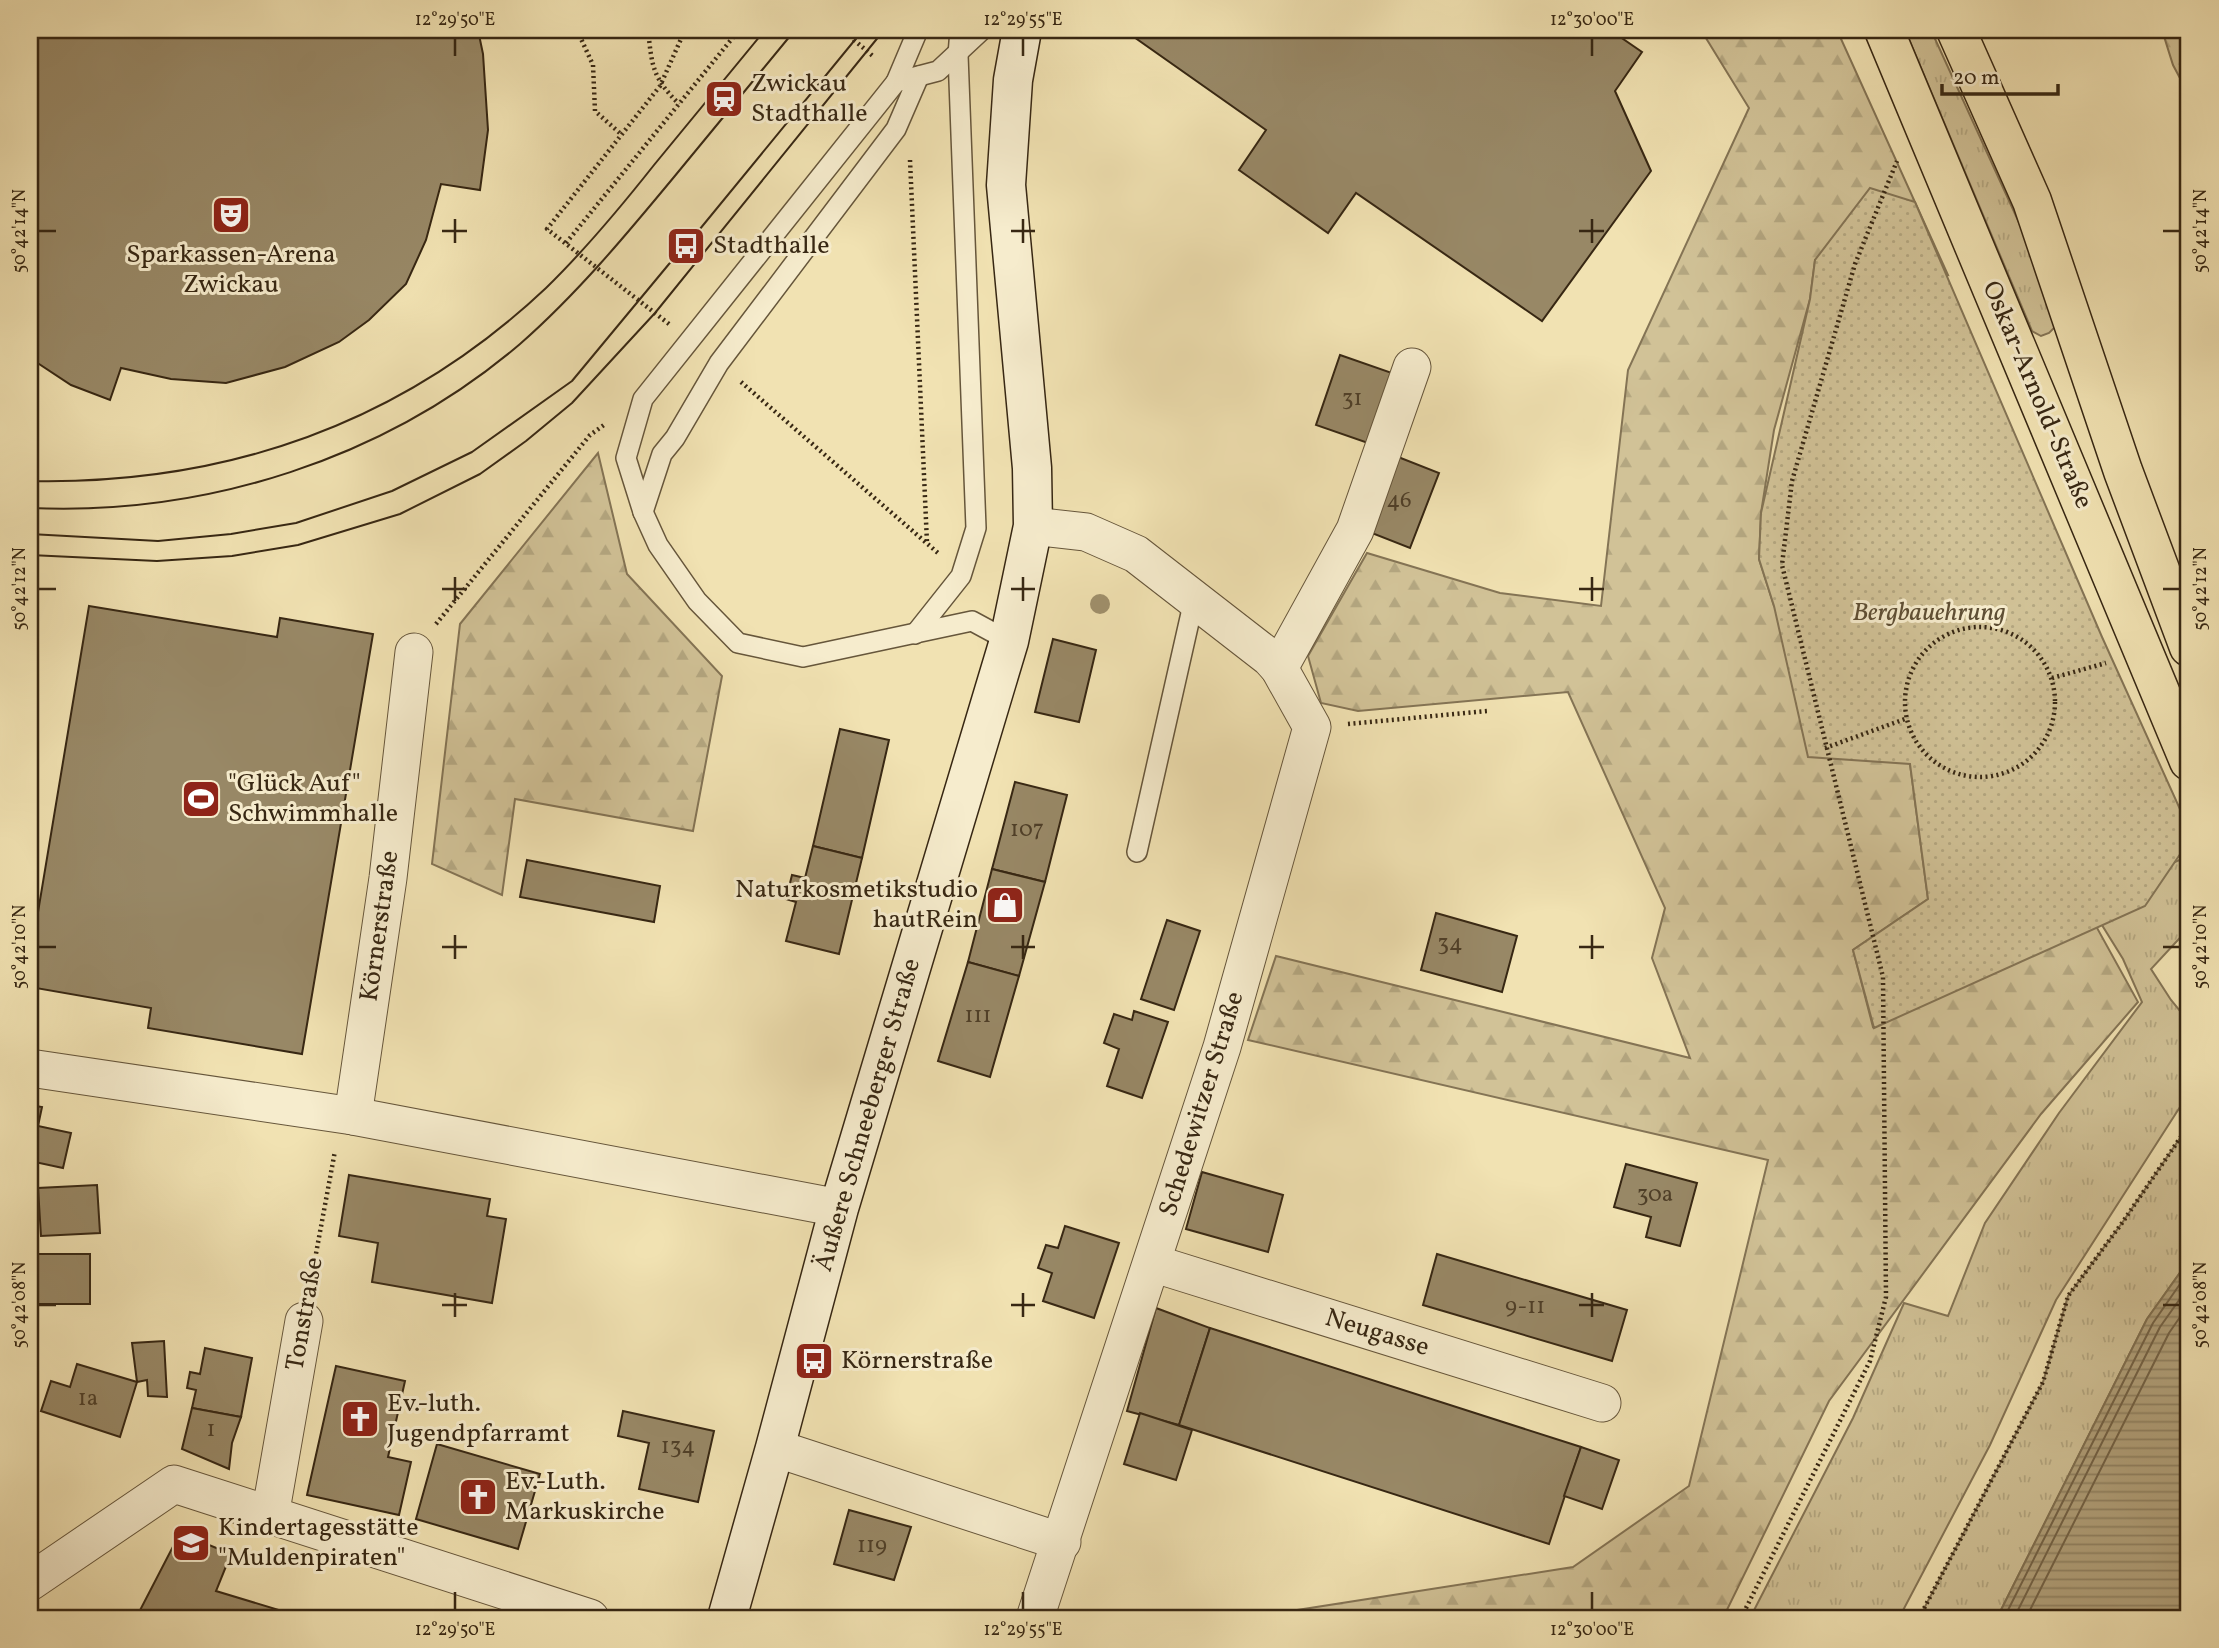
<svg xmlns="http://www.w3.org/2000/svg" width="2219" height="1648" font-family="Vollkorn,serif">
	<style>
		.grass { fill: url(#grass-tufts); stroke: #847455; stroke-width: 2 }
		.forest { fill: url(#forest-firs); stroke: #847455; stroke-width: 2 }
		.park { fill: url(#park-dots); stroke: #847455; stroke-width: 2 }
		.water { fill: url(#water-rules); stroke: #817152; stroke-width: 2 }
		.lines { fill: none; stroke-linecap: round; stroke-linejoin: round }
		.shore { stroke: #746448; stroke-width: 2 }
		.building { fill: #988866; stroke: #372713; stroke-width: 2 }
		.lane-casing { stroke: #66563b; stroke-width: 22 }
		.street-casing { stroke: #66563b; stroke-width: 39 }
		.secondary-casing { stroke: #372713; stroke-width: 41 }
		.primary-casing { stroke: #372713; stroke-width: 41 }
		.path { stroke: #372713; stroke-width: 4.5; stroke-dasharray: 2 3.5; stroke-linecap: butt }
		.lane { stroke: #f6eccd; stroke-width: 19 }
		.street { stroke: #f6eccd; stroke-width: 37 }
		.secondary { stroke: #f6eccd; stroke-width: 38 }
		.primary { stroke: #f1e2b2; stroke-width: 38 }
		.tram { stroke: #372713; stroke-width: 2 }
		.tree { fill: #a0916d }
		.ticks { fill: none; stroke: #372713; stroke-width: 2.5 }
		.labels { text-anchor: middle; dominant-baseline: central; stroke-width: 6; stroke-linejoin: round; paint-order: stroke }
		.number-label { font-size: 23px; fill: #4f3f28 }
		.poi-label { font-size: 26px; fill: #372713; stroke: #f6eccd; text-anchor: start }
		.street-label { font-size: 26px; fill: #372713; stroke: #f6eccd }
		.park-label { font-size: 26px; font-style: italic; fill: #5e4e34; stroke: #f6eccd }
		.neatline { fill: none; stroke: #372713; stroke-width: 2.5 }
		.ticks-label { font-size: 18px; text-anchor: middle; fill: #372713 }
	</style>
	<defs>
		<pattern id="grass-tufts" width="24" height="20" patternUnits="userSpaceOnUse" patternTransform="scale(1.75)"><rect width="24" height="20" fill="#d1c297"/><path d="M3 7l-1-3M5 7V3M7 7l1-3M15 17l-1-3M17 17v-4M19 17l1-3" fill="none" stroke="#b4a781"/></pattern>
		<pattern id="forest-firs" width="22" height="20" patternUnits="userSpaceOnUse" patternTransform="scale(1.75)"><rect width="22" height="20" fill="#d1c297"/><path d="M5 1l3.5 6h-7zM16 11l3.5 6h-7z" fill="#b4a781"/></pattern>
		<pattern id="park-dots" width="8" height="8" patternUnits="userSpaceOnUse" patternTransform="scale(1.75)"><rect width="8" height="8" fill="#d1c297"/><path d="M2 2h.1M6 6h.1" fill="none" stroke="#b4a781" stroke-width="1.8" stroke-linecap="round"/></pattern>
		<pattern id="water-rules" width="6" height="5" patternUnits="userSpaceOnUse" patternTransform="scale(1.75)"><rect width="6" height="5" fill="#b2a27c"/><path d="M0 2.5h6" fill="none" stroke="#928464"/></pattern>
	</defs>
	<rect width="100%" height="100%" fill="#f1e2b2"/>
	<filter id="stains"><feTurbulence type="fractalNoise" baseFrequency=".00286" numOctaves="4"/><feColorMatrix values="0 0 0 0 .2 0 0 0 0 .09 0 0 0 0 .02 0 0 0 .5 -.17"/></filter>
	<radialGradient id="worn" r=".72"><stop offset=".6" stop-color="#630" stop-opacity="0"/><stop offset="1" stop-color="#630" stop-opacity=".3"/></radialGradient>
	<!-- grass -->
	<g class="grass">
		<path d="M1905,30H1931L2032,251L2057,325L2049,333L2041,336L2032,331Z"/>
		<path d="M2189,856V928L2151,969L2171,1000L2189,1022V1093L2056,1300L1990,1445L1899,1618H1750L1853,1418L1904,1303L1948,1316L1985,1223L2059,1113L2142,1002L2123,959L2097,917L2127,882Z"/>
		<path d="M2189,1125V1260L2147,1319L1997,1618H1919L2043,1382L2068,1296L2122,1223Z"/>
	</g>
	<!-- forest -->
	<g class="forest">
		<path d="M1701,30H1837L1948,275L1815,260L1810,299L1774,430L1761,513L1759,559L1774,606L1910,764L1928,899L1853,950L1873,1027L2091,917L2138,1002L2041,1114L1829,1401L1723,1618H1286L1291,1611L1573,1567L1689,1486L1768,1160L1248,1040L1276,956L1690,1058L1652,958L1665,908L1568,692L1358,711L1321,703L1308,656L1367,553L1500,593L1601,606L1628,370L1749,108Z"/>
		<path d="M2162,30H2189V95L2173,65Z"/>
		<path d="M598,453L627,574L722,676L693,831L515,799L502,895L432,864L460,624Z"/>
	</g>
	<!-- park -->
	<path class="park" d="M1870,188L1915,202L2102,637L2189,829V841L2145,906L1874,1028L1853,950L1928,899L1910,764L1808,757L1774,606L1759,559L1761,513L1810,299L1815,260Z"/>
	<!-- water -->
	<path class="water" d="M2189,1260V1613L2187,1618H1997L2147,1319Z"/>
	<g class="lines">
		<!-- shore -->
		<g class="shore">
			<path d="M2004,1618L2153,1323L2189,1271"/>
			<path d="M2014,1618L2160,1327L2189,1286"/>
			<path d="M2026,1618L2169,1333L2189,1304"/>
		</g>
	</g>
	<!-- building -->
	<g class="building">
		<path d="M30,30H412L414,34L424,30H478L483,54L488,130L480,190L441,184L426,240L406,284L369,320L339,342L285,367L226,383L171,379L121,368L110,400L71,385L30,358Z"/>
		<path d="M1124,30H1610L1642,52L1615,91L1651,171L1542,321L1356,193L1328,233L1239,170L1266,130Z"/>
		<path d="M1340,355L1392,373L1368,443L1316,425Z"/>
		<path d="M1388,453L1439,473L1410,548L1359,528Z"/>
		<path d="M89,606L277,637L280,618L373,634L302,1054L148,1028L151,1008L30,987V960Z"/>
		<path d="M1053,639L1096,650L1079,722L1035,712Z"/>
		<path d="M840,729L889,740L862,858L813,846Z"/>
		<path d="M1015,782L1067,795L1045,882L992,869Z"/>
		<path d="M813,846L862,858L839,954L786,941L796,902L786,899L792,875L805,878Z"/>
		<path d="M527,860L660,886L654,922L520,897Z"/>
		<path d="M992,869L1045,882L1019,976L968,962Z"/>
		<path d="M1436,913L1517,936L1502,992L1421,970Z"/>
		<path d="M1167,920L1200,931L1174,1010L1141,999Z"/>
		<path d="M968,962L1019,976L990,1077L938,1061Z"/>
		<path d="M1134,1011L1168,1022L1142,1098L1107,1086L1119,1049L1104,1043L1114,1014L1132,1020Z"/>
		<path d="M30,1105L42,1107L38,1126L71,1133L63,1168L30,1161Z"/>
		<path d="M1626,1164L1697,1183L1680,1246L1646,1237L1651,1217L1614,1207Z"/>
		<path d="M1202,1172L1283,1195L1268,1252L1186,1229Z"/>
		<path d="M349,1175L490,1199L487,1216L506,1219L492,1303L372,1282L378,1243L339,1236Z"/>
		<path d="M97,1185L100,1233L41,1236L38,1188Z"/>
		<path d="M1065,1226L1119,1243L1094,1318L1043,1301L1052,1273L1038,1268L1046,1245L1058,1248Z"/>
		<rect x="33" y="1254" width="57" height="50"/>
		<path d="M1437,1254L1627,1310L1612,1361L1423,1305Z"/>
		<path d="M1156,1308L1210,1328L1179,1425L1127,1411Z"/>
		<path d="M1210,1328L1581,1447L1549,1544L1179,1425Z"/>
		<path d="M164,1341L167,1397L148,1396L147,1380L137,1382L132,1343Z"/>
		<path d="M205,1348L252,1358L241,1417L192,1408L196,1390L187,1388L190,1372L200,1374Z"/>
		<path d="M77,1364L137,1382L120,1437L41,1411L51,1381L70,1387Z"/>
		<path d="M336,1366L405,1381L388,1457L411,1462L399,1515L307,1495Z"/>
		<path d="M192,1408L241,1417L232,1443L229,1469L182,1449Z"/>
		<path d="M623,1411L714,1431L698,1502L639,1489L649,1443L618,1436Z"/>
		<path d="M1140,1413L1192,1430L1176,1480L1124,1464Z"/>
		<path d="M437,1444L540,1474L518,1549L416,1519Z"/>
		<path d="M1581,1447L1619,1460L1602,1509L1564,1496Z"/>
		<path d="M849,1510L911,1527L894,1580L834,1564Z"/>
		<path d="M180,1533L231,1554L216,1591L305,1618H136Z"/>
	</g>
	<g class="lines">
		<!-- lane casing -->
		<g class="lane-casing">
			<g id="lane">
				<path d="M982,30L938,71L896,82L643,399L626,458L643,512L658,545L697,601L738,643L803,657L972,621L1009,641"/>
				<path d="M896,82L918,30"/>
				<path d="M643,512L662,454L675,438L719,363L896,129L919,76"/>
				<path d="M915,634L961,576L976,528L958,55L960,30"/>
				<path d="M1137,852L1194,600"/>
			</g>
		</g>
		<!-- street casing -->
		<g class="street-casing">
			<g id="street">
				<path d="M1033,526L1086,532L1136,554L1270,658L1279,668L1312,727L1222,1047L1035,1618"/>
				<path d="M1279,668L1355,530L1412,367"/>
				<path d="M30,1068L353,1116L839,1208"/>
				<path d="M353,1116L388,878L414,652"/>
				<path d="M1152,1263L1602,1403"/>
				<path d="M775,1448L1062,1542"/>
				<path d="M270,1516L304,1321"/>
				<path d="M30,1582L174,1484L590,1618"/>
			</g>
		</g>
		<!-- secondary casing -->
		<g class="secondary-casing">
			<path id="secondary" d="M727,1618L775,1448L839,1208L1009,641L1033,526L1032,468L1006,185L1013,80L1022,30"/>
		</g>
		<!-- primary casing -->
		<g class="primary-casing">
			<g id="primary">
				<path d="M1884,30L2189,761"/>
				<path d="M1956,30L2032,201L2123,471L2189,647"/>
			</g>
		</g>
		<!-- path -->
		<g class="path">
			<path d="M577,30L593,65L595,111L622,135"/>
			<path d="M648,30C652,66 652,77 679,104"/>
			<path d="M849,30L854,40L874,57"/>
			<path d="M910,160L927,543"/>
			<path d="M566,243L739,30"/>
			<path d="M669,324L547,229L660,86L685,30"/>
			<path d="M741,382L938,553"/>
			<path d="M436,624L590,435L604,425"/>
			<circle cx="1980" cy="702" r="75"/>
			<path d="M2052,678L2106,663"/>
			<path d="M1348,724L1487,711"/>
			<path d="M1825,748L1905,719"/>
			<path d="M310,1286L335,1151"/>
			<path d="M1741,1618L1870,1361L1886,1297L1883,977L1782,565L1792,481L1855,264L1897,161"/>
			<path d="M1919,1618L2043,1382L2068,1296L2122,1223L2189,1125"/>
		</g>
		<!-- lane -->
		<use href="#lane" class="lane"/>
		<!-- street -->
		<use href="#street" class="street"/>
		<!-- secondary -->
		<use href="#secondary" class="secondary"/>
		<!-- primary -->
		<use href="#primary" class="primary"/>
		<!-- tram -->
		<g class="tram">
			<path d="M30,481C226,485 402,424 546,288C585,250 620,208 654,165C691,120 728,75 765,30"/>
			<path d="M30,508C206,516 385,459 520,344C577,294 626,235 674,177C714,128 755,79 795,30"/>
			<path d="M30,534L158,541L231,534L296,523L392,491L472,452L572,381L669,264L686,246L863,30"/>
			<path d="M30,555L157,561L232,556L298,545L400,514L480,474L526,441L572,403L655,313L884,30"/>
		</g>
	</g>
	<!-- trees -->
	<circle class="tree" cx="1100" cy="604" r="10"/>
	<!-- ticks -->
	<path class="ticks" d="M455,38V56M1023,38V56M1592,38V56M455,219V243M1023,219V243M1592,219V243M38,231H56M442,231H467M1011,231H1035M1579,231H1604M2163,231H2180M455,577V601M1023,577V601M1592,577V601M38,589H56M442,589H467M1011,589H1035M1579,589H1604M2163,589H2180M455,935V959M1023,935V959M1592,935V959M38,947H56M442,947H467M1011,947H1035M1579,947H1604M2163,947H2180M455,1293V1317M1023,1293V1317M1592,1293V1317M38,1305H56M442,1305H467M1011,1305H1035M1579,1305H1604M2163,1305H2180M455,1592V1610M1023,1592V1610M1592,1592V1610"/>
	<!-- icons -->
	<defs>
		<g id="station-square" transform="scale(2.0125)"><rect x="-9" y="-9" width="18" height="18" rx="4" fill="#8f2418" stroke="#f6eccd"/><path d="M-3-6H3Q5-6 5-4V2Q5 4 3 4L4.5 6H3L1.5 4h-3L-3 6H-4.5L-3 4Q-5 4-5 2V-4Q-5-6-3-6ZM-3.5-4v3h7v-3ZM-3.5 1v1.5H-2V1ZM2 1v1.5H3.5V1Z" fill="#fff"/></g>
		<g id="theatre-square" transform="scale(2.0125)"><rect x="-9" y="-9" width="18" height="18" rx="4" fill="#8f2418" stroke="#f6eccd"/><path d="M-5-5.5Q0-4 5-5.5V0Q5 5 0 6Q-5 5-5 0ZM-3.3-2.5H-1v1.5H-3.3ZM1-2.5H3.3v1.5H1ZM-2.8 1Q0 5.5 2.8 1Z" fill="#fff"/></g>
		<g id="bus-square" transform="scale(2.0125)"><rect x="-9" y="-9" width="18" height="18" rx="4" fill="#8f2418" stroke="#f6eccd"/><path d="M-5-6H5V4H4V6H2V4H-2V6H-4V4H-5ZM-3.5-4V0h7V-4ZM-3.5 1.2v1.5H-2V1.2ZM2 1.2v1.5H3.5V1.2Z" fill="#fff"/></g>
		<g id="stadium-square" transform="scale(2.0125)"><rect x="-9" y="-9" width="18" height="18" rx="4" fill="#8f2418" stroke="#f6eccd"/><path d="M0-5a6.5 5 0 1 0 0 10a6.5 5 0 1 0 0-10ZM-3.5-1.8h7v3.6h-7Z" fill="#fff"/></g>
		<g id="shop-square" transform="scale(2.0125)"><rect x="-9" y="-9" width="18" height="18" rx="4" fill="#8f2418" stroke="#f6eccd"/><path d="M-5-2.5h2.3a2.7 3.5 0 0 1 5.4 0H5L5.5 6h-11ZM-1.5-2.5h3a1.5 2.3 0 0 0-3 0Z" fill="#fff"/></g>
		<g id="church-square" transform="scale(2.0125)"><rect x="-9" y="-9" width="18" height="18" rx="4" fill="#8f2418" stroke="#f6eccd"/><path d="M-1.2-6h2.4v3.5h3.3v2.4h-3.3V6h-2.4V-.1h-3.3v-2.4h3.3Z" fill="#fff"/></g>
		<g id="school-square" transform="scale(2.0125)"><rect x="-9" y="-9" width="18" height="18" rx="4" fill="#8f2418" stroke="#f6eccd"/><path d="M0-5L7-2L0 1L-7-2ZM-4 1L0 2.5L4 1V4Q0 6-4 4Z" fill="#fff"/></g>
	</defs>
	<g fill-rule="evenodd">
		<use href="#station-square" x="724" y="99"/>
		<use href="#theatre-square" x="231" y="215"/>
		<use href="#bus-square" x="686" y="246"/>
		<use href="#stadium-square" x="201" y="799"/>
		<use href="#shop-square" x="1005" y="905"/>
		<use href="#bus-square" x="814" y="1361"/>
		<use href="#church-square" x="360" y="1419"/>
		<use href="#church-square" x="478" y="1497"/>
		<use href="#school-square" x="191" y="1543"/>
	</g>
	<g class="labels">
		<!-- number labels -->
		<g class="number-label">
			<text x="1352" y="399">31</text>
			<text x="1399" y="501">46</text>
			<text x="1027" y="830">107</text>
			<text x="1450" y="944">34</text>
			<text x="978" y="1016">111</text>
			<text x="1655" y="1195">30a</text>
			<text x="1525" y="1307">9-11</text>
			<text x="88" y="1399">1a</text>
			<text x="211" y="1430">1</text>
			<text x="678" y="1447">134</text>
			<text x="872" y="1546">119</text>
		</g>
		<!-- poi labels -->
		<g class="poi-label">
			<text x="751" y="84">Zwickau<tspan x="751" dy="30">Stadthalle</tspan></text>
			<text x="713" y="246">Stadthalle</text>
			<text x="231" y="255" text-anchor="middle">Sparkassen-Arena<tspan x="231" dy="30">Zwickau</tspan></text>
			<text x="228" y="784">"Glück Auf"<tspan x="228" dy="30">Schwimmhalle</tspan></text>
			<text x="978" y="890" text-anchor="end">Naturkosmetikstudio<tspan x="978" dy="30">hautRein</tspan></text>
			<text x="841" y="1361">Körnerstraße</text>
			<text x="387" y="1404">Ev.-luth.<tspan x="387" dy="30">Jugendpfarramt</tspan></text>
			<text x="505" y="1482">Ev.-Luth.<tspan x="505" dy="30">Markuskirche</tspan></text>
			<text x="218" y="1528">Kindertagesstätte<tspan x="218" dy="30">"Muldenpiraten"</tspan></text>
		</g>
		<!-- street labels -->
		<g class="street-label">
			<text transform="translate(2037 395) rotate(67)">Oskar-Arnold-Straße</text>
			<text transform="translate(380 926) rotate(-82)">Körnerstraße</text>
			<text transform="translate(1202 1104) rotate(-73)">Schedewitzer Straße</text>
			<text transform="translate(868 1115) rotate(-74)">Äußere Schneeberger Straße</text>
			<text transform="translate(305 1314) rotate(-80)">Tonstraße</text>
			<text transform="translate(1377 1333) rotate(17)">Neugasse</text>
		</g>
		<!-- park labels -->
		<g class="park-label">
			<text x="1929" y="613">Bergbauehrung</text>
		</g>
	</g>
	<!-- margin -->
	<rect width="2219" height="1648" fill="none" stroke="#f1e2b2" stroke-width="77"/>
	<!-- scale -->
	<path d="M1942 84v10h116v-10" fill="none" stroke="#372713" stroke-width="3.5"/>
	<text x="1953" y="84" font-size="21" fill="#372713" stroke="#f6eccd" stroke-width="5" paint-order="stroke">20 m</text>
	<rect x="38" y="38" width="2142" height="1572" class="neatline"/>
	<g class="ticks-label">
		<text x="455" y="25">12°29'50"E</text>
		<text x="1023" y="25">12°29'55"E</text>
		<text x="1592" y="25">12°30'00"E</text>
		<text transform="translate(19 231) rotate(-90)" y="6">50°42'14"N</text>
		<text transform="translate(2200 231) rotate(-90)" y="6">50°42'14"N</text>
		<text transform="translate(19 589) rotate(-90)" y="6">50°42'12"N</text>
		<text transform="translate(2200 589) rotate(-90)" y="6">50°42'12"N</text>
		<text transform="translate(19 947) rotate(-90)" y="6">50°42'10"N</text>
		<text transform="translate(2200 947) rotate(-90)" y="6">50°42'10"N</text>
		<text transform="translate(19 1305) rotate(-90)" y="6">50°42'08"N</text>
		<text transform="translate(2200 1305) rotate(-90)" y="6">50°42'08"N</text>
		<text x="455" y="1635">12°29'50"E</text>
		<text x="1023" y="1635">12°29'55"E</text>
		<text x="1592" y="1635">12°30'00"E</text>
	</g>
	<rect width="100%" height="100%" filter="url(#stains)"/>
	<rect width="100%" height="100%" fill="url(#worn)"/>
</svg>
